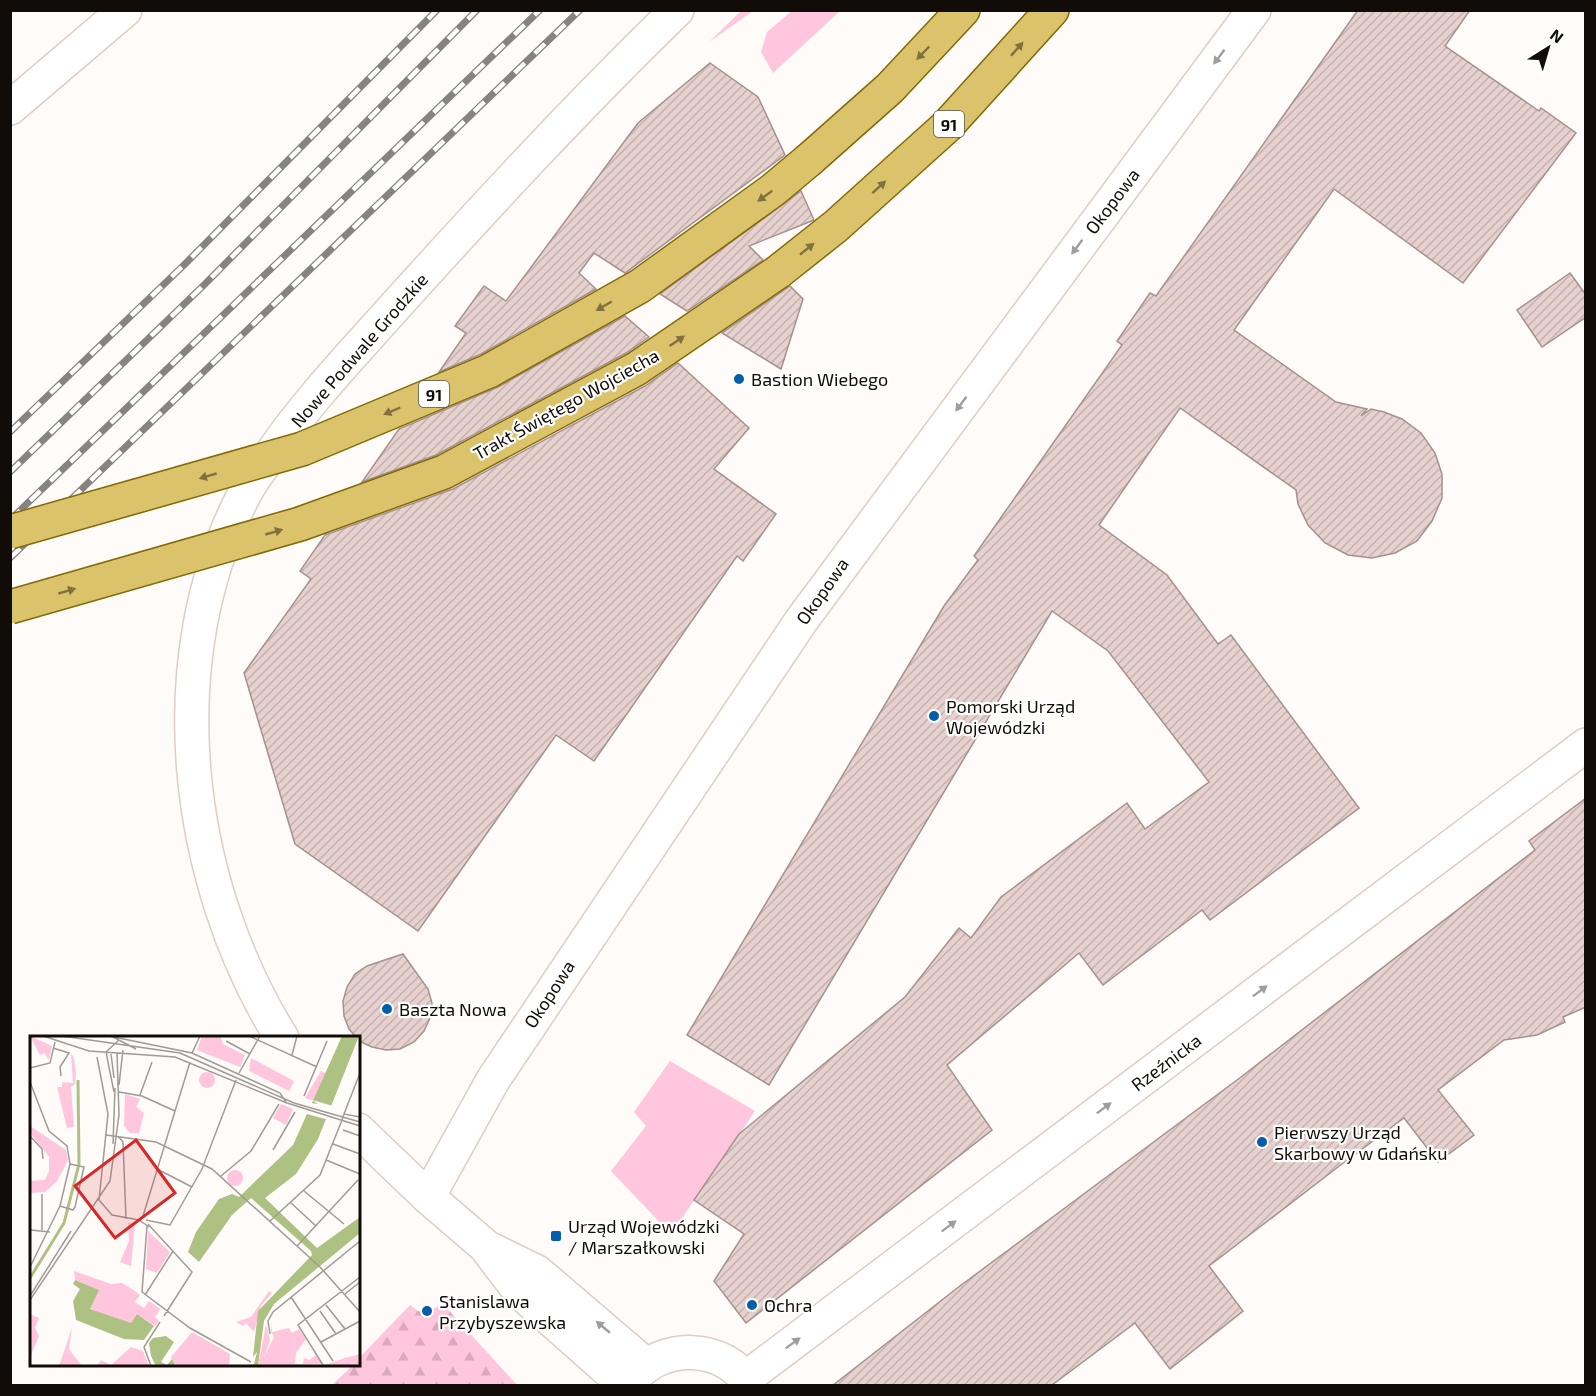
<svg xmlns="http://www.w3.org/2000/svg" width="1596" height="1396" font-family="'Exo 2',sans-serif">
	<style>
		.green { fill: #ffc6de }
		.forest { fill: url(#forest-firs) }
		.building { fill: url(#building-hatch); stroke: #a5918f; stroke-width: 1.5 }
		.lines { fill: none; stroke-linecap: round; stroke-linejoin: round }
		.minor-casing { stroke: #decec3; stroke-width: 36 }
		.tertiary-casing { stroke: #decec3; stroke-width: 36 }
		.primary-casing { stroke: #846907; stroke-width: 36 }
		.minor { stroke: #fff; stroke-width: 33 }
		.tertiary { stroke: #fff; stroke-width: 33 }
		.primary { stroke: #dac36a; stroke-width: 33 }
		.rail-casing { stroke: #878380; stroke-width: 7 }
		.rail { stroke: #fff; stroke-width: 4.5; stroke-dasharray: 14; stroke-linecap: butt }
		.primary-bridge-casing { stroke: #846907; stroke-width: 36; stroke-linecap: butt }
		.primary-bridge { stroke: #dac36a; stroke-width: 33 }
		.oneway { fill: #80713e }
		.oneway2 { fill: #a09e9c }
		.poi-dot { fill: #035daa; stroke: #fff; stroke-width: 2 }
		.labels { text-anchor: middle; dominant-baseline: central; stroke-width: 4.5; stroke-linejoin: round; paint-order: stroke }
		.shield { fill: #fff; stroke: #585552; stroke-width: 1.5 }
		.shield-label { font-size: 16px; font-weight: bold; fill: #110c08 }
		.street-label { font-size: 18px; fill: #110c08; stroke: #fff }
		.poi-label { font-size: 18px; fill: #110c08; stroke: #fff; text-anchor: start }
		.inset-river { fill: none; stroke: #adc282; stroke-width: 3 }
		.inset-road { fill: none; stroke: #9f9b98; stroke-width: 1.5 }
		.view { fill: #d62828; fill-opacity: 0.15; stroke: #d62828; stroke-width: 3 }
		.inset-edge { fill: none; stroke: #110c08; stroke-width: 3 }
	</style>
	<defs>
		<pattern id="forest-firs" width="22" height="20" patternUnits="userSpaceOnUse" patternTransform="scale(1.5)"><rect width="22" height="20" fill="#ffc6de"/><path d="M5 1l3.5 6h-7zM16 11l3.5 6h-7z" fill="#daa9bd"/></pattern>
		<pattern id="building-hatch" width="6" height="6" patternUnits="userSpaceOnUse" patternTransform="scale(1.5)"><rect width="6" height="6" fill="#e6d1cf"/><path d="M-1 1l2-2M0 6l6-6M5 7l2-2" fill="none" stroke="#c4b2b0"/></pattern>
	</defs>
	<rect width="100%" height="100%" fill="#fefbf8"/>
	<!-- green -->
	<g class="green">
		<path d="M793,10L840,11L773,73L761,52L767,32Z"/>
		<path d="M741,11H753L709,42Z"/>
		<path d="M670,1061L755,1111L671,1234L611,1171L646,1126L634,1112Z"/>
	</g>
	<!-- forest -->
	<path class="forest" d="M442,1303L517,1385H332L353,1365L358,1364L359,1358L410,1305L418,1311L428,1313Z"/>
	<!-- building -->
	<g class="building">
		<path d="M1358,10H1470L1445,46L1539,111L1541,108L1576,133L1463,283L1334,189L1234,330L1336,402L1367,409L1361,416L1371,409L1384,412L1402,419L1421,433L1435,453L1442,474V498L1432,521L1417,541L1395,553L1372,558L1348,555L1325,543L1308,525L1298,504L1296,490L1180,408L1099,525L1167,575L1218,644L1231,635L1359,808L1210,920L1202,910L1103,985L1079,953L947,1065L992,1130L746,1323L714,1281L744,1234L694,1200L739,1134L905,997L959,928L971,938L1001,897L1127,803L1145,829L1209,782L1108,651L1052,611L769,1085L687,1035L944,606L978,560L974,556L1122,345L1117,341L1150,293L1156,296Z"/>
		<path d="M710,63L758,97L785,155L625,273L594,253L579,273L596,289L481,354L439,372L466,333L455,326L484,286L506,301L638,123Z"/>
		<path d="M801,191L814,220L749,246L763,260L687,311L660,294Z"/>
		<path d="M1570,273L1586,295V317L1542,347L1517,310Z"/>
		<path d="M790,286L803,299L781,369L722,333Z"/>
		<path d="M625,316L649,337L626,353L436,455L362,482L399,429L498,387Z"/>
		<path d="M678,363L749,428L714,469L776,514L743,561L737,556L594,761L556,735L418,931L295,844L244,673L311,579L300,571L325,535L453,489L645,386Z"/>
		<path d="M1586,798V1007L1563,1017L1565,1022L1537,1035L1504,1040L1438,1090L1474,1135L1438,1162L1404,1118L1338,1167L1209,1266L1243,1311L1170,1369L1135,1323L1052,1385L832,1386L956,1289L1241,1077L1535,850L1529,841Z"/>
		<path d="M403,954L428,989L432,1003L430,1018L424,1031L414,1042L400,1049L386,1050L372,1047L359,1041L349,1029L344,1016L343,1001L347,987L355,974L367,966Z"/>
	</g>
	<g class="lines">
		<!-- minor casing -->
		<g class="minor-casing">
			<g id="minor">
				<path d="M10,108L125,10"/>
				<path d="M428,1197L493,1080L801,621L1254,10"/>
				<path d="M746,1378L1586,745"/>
			</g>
		</g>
		<!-- tertiary casing -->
		<g class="tertiary-casing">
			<g id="tertiary">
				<path d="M282,1038C184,882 157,659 245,493C252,479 263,466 272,453C307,402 349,358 390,312C483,209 577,107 677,10"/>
				<path d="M358,1130L428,1197L485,1246L520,1292L626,1386"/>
				<path d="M492,1250L537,1272L647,1366"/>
				<path d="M632,1380C660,1342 726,1343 750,1386"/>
			</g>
		</g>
		<!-- primary casing -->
		<g class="primary-casing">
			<g id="primary">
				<path d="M810,159L890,88L963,10"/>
				<path d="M778,272L836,226L947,126L1052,10"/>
			</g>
		</g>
		<!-- minor -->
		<use href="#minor" class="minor"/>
		<!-- tertiary -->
		<use href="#tertiary" class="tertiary"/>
		<!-- primary -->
		<use href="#primary" class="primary"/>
		<!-- rail casing -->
		<g class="rail-casing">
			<g id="rail">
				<path d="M10,432L184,265L437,10"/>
				<path d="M10,472L205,284L477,10"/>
				<path d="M10,520L540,10"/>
				<path d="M10,558L580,10"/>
			</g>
		</g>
		<!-- rail -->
		<use href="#rail" class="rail"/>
		<!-- primary-bridge casing -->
		<g class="primary-bridge-casing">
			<g id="primary-bridge">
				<path d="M10,532L302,449L489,371L640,286L773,190L810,159"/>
				<path d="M10,607L300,524L444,472L636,369L778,272"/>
			</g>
		</g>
		<!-- primary-bridge -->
		<use href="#primary-bridge" class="primary-bridge"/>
	</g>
	<!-- one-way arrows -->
	<defs><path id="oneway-solid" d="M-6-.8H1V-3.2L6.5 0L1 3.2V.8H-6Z" transform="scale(1.5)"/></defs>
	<g class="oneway">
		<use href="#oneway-solid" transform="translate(1017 49) rotate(-48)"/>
		<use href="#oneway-solid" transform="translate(923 53) rotate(134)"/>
		<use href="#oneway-solid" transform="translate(879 187) rotate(-42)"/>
		<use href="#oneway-solid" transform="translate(765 196) rotate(144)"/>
		<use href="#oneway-solid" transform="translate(807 249) rotate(-39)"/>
		<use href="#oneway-solid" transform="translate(604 306) rotate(150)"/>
		<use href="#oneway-solid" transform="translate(677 341) rotate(-34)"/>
		<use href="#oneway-solid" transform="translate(392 411) rotate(157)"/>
		<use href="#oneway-solid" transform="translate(208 476) rotate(164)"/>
		<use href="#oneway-solid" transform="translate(274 532) rotate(-16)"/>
		<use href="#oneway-solid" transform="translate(67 591) rotate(-16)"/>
	</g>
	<g class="oneway2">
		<use href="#oneway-solid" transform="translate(1219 57) rotate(127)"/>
		<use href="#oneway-solid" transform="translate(1077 247) rotate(127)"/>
		<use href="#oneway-solid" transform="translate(961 404) rotate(127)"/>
		<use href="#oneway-solid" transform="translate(1260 991) rotate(-37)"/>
		<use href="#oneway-solid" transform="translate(1104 1108) rotate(-37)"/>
		<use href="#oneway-solid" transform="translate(949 1226) rotate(-37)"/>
		<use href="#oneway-solid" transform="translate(603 1327) rotate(-140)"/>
		<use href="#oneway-solid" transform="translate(793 1343) rotate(-37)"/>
	</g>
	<!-- markers -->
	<g class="poi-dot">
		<circle cx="739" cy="379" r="6"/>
		<circle cx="934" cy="716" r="6"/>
		<circle cx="387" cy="1009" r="6"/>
		<circle cx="1262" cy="1142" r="6"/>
		<rect x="550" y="1230" width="12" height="12" rx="3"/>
		<circle cx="752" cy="1305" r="6"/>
		<circle cx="427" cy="1311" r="6"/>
	</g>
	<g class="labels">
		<!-- shield labels -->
		<g class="shield">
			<rect x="934" y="111" width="30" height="26" rx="4.5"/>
			<rect x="419" y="381" width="30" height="26" rx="4.5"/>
		</g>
		<g class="shield-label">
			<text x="949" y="124">91</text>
			<text x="434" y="394">91</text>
		</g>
		<!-- street labels -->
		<g class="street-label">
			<text transform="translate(1112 201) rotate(-53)">Okopowa</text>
			<text transform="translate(359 350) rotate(-49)">Nowe Podwale Grodzkie</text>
			<text transform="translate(566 404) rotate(-29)">Trakt Świętego Wojciecha</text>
			<text transform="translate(822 591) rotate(-55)">Okopowa</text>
			<text transform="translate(549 994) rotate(-57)">Okopowa</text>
			<text transform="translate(1166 1062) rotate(-37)">Rzeźnicka</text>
		</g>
		<!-- poi labels -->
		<g class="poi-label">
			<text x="751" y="379">Bastion Wiebego</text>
			<text x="946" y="706">Pomorski Urząd<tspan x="946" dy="21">Wojewódzki</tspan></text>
			<text x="399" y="1009">Baszta Nowa</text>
			<text x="1274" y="1132">Pierwszy Urząd<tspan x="1274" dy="21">Skarbowy w Gdańsku</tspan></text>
			<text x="568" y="1226">Urząd Wojewódzki<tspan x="568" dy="21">/ Marszałkowski</tspan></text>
			<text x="439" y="1301">Stanislawa<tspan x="439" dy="21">Przybyszewska</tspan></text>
			<text x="764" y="1305">Ochra</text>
		</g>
	</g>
	<!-- overview -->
	<g transform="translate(30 1036)">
		<rect width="330" height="330" fill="#fefbf8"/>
		<path d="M0,0L22,10L19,24L14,17L10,19ZM172,0H190L193,8L215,19L210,31L167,14ZM41,18L43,20L44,23L46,38L45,48L41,51L44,91L37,92L27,51H32V46L43,47ZM221,22L264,45L259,55L219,35ZM291,35L298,38L285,65L275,62ZM169 44a8 8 0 1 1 16 0a8 8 0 1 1-16 0ZM95,58L110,63L106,71L114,77L109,97H100L94,90ZM251,68L263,73L256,89L243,82ZM197 142a8 8 0 1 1 16 0a8 8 0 1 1-16 0ZM118,195L140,216L127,237L116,233ZM44,235L81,248L92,247L105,255L110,259L105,266L114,272L119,265L130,273L125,281L129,285L125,290L107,278L101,288L60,273L68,254L45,244ZM239,255L242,257L231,270L224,296L216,287L213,290L206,286L221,281ZM0,278L9,282L5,292L9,300L0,321ZM241,287L242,296L259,292L262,297L269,293L276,303L266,317L265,328H273L274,322L279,324L286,319L292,328L228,330L236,288L240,305L233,323L244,301L241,296ZM42,292L39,313L52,330H29ZM162,296L200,318L199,330H145L141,321ZM101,311L113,315L119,330H67L71,324L81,329ZM330,318V330H292L315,322Z" fill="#ffc6de"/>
		<path d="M0,90L36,114L38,124L27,145L15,156L0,157V145L15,144L19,135V121L0,97ZM98,187H105L101,230L90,226L99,205Z" fill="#ffc6de"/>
		<path d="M312,0H329L288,103L266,138L235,162L287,212L330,181V197L244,268L234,285L228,330H219L224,328L227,316L223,321L228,275L282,219L281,215L221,162L202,179L169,226L158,216L166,196L189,163L202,158L209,161L263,109ZM45,244L69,254L60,273L101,287L107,278L124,290L114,304L94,303L46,284L43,265L50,253L43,248ZM136,300L144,306L131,326L137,329L142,323L145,330H126L121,320L119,307L123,302Z" fill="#adc282"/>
		<path d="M282,64L303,70L299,84L277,78L281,67L288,68Z" fill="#fefbf8"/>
		<path class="inset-river" d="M0,242L34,187L49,128L48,44"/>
		<path class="inset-road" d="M13,0L59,15L145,21L257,67L330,90M32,0L150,17L264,67L330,86M79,0L162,17L250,57L256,66M219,0L287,31M83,1L106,13M196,5L220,18M23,12L39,17L30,31L31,40M162,17L170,0M81,18L84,42M262,19L267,0M67,21L78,78L69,164L82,179L109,184L119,191M0,32L20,27L25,6M209,37L230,0M0,46L19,95L37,110L40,128L30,170L0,231M89,49L93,14M84,56L76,16L89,4M89,56L112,60L145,75M110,59L122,26M274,60L297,5M314,78L330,37M312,84L314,78L330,81M313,94L330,100M76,99L126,106L182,133L290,231L330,276M0,100L12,113L13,123M88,100L93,106L96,183M83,108L85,52M303,108L330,118M243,114L265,76M296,124L330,138M127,133L162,151M191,140L221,115L249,68M274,155L314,188M260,166L286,190M30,170L43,174L45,171L54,131L40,128M113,180L160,26M116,184L140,189L172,133L206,44M240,185L290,139L312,84M118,188L162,236L134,280M117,190L112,256L160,292L221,326M1,194L20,196M12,194V158M267,210L328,144M315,258L330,246M115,259L143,215M0,260L41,195M261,261L303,325M0,264L80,145L89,79L87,17M296,269L315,293M290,275L306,298M240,298L238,285L243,276L330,205M291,306L330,285M293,329L268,289L330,241M121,330L114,311L130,286"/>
		<path class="view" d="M106,104L145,157L85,202L45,150Z"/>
		<rect width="330" height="330" class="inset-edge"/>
	</g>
	<!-- border -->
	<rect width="1596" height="1396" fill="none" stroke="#110c08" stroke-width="24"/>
	<!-- north arrow -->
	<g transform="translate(1548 48) rotate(37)" stroke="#ffffff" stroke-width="4.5" paint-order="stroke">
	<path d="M0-4.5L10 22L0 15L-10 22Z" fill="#110c08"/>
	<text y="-9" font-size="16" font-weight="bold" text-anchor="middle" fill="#110c08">N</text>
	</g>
</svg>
